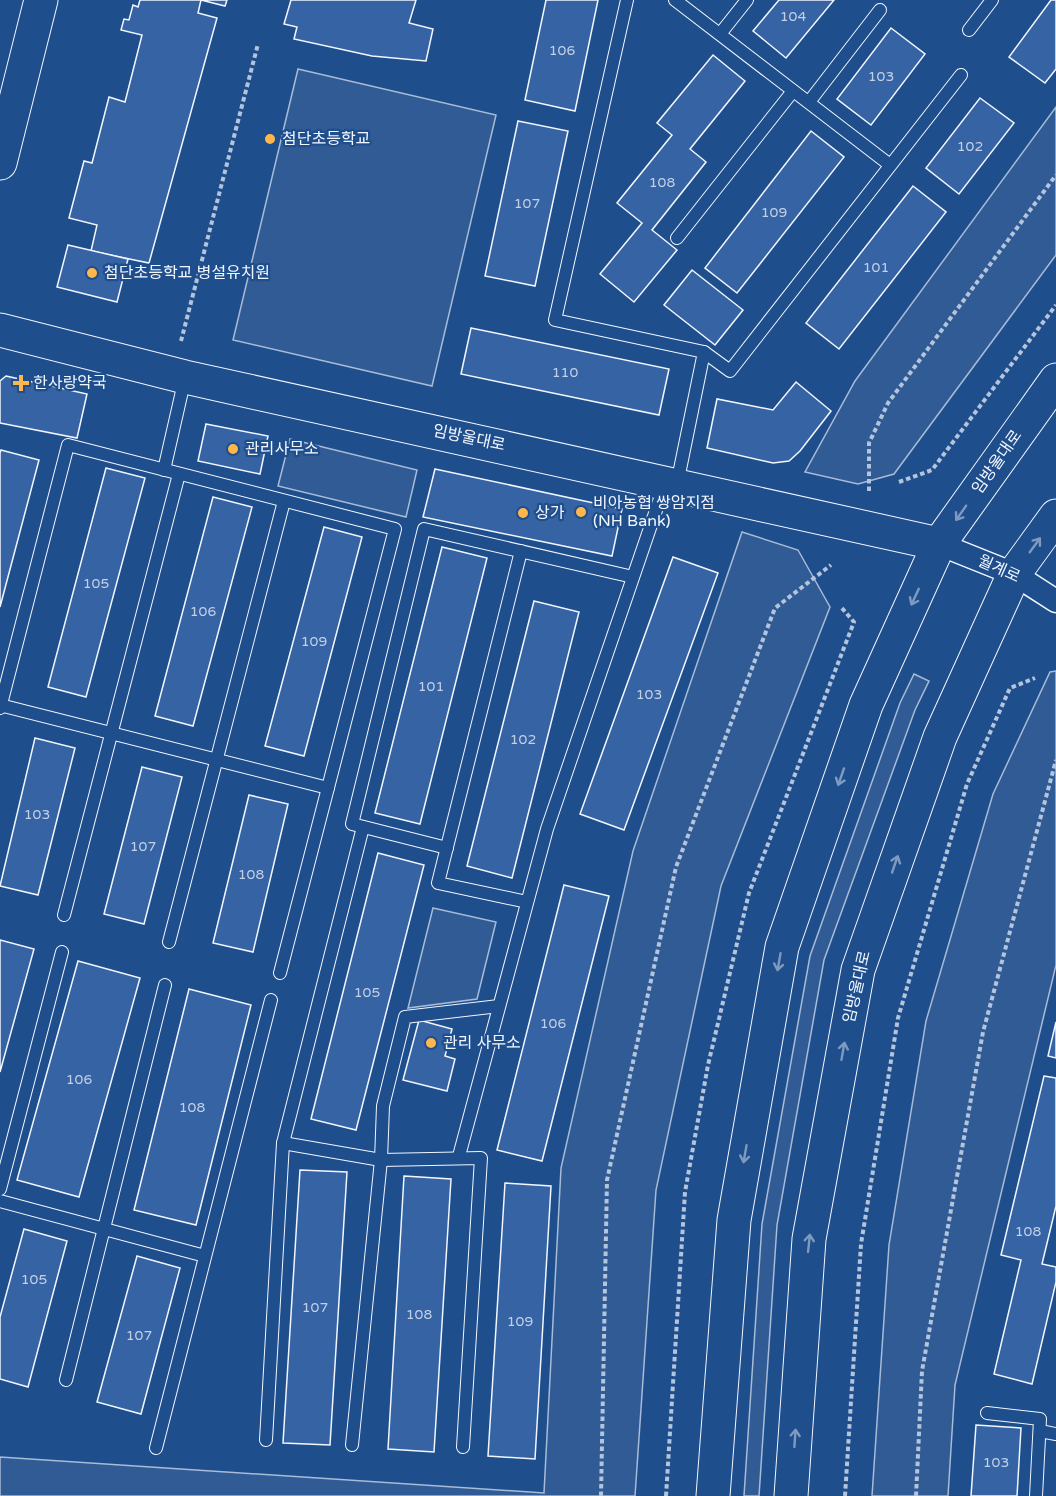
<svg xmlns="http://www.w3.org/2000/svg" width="1056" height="1496" font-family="'Varela Round','Noto Sans KR',sans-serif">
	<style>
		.green { fill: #305b95; stroke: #a8bbd7; stroke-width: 1.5 }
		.building { fill: #3563a3; stroke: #f2f6ff; stroke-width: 1.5 }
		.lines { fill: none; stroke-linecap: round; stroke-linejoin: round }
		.lane-casing { stroke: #f2f6ff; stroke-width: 14 }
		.street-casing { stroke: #f2f6ff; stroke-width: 25 }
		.secondary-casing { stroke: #f2f6ff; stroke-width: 35 }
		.path { stroke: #b3c4dc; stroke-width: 4; stroke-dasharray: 4.5 3; stroke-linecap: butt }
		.lane { stroke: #1f4e8c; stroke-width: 12 }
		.street { stroke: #1f4e8c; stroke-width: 22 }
		.secondary { stroke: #1f4e8c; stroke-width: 33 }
		.oneway { stroke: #7e9ac0 }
		.poi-dot { fill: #ffb74d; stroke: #1f4e8c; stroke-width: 2 }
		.labels { text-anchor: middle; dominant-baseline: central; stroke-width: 4.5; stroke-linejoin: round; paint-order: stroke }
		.number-label { font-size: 14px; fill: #c3d1e8 }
		.poi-label { font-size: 16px; fill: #f2f6ff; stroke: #1f4e8c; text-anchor: start }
		.street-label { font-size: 16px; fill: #f2f6ff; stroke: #1f4e8c }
	</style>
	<rect width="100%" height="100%" fill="#1f4e8c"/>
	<!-- green -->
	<g class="green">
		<path d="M298,69L496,115L432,386L233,340Z"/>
		<path d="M1056,107V255L894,474L858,484L805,472L855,381Z"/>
		<path d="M290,439L417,470L406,517L278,486Z"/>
		<path d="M742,532L798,550L830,607L721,886L656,1190L635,1496H0V1457L544,1493L561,1168L633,851Z"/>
		<path d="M1056,671V965L955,1385L948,1496H872L889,1245L926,1021L993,794L1050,672Z"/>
		<path d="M914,674L929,681L915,710L824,960L777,1225L759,1496H744L762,1224L810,956L900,703Z"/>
		<path d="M433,908L496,922L477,999L408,1008Z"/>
	</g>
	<!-- building -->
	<g class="building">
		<path d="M140,0H227L225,6L201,0L198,13L217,18L149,263L91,251L97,225L69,218L84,161L92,163L109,97L125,102L142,35L121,30L124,19L129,20L133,5L138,7Z"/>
		<path d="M291,0H416L409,23L433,29L426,61L372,56L294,39L297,27L284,24Z"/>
		<path d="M546,0H598L575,111L525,100Z"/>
		<path d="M779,0H834L786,58L753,31Z"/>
		<path d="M1051,0H1056V69L1045,83L1009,57Z"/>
		<path d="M891,28L925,54L871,125L837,99Z"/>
		<path d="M713,55L745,81L690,149L706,162L652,230L677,250L634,302L600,274L642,223L617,203L672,135L657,123Z"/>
		<path d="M980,98L1014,123L959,194L926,168Z"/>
		<path d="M518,121L568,131L535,286L485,276Z"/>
		<path d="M811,131L844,157L737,293L705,268Z"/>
		<path d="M913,186L946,212L839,349L806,323Z"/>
		<path d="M68,245L128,259L117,302L57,287Z"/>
		<path d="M692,270L743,310L715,345L664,305Z"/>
		<path d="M471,328L669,369L659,415L461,374Z"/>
		<path d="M6,376L87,394L77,438L0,423V381Z"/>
		<path d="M796,382L831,411L800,451L789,461L773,463L707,448L717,399L773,410Z"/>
		<path d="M206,424L268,436L260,474L198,461Z"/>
		<path d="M1,450L39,460L0,607V453Z"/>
		<path d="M106,468L145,478L86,697L48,687Z"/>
		<path d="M435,469L622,509L612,556L423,517Z"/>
		<path d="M213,497L252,507L193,726L155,716Z"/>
		<path d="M324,527L362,537L304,756L265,746Z"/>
		<path d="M442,547L487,558L420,824L375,813Z"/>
		<path d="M673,557L718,573L624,830L580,814Z"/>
		<path d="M534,601L579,612L512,878L467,866Z"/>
		<path d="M35,738L75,748L38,895L0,886Z"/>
		<path d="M142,767L182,777L144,924L104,914Z"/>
		<path d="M249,795L288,804L253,952L213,943Z"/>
		<path d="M378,853L424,865L356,1130L311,1119Z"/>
		<path d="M564,885L609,896L542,1161L497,1150Z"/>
		<path d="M0,940L34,949L0,1072Z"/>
		<path d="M78,961L140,978L79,1197L17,1180Z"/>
		<path d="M189,989L251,1005L196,1225L134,1210Z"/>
		<path d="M419,1020L452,1029L445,1056L455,1059L447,1091L403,1080Z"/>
		<path d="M1056,1022V1058L1048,1056Z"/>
		<path d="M1044,1076L1056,1078V1206L1042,1264L1056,1267V1282L1032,1384L994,1374L1021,1260L1001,1255Z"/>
		<path d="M300,1170L347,1172L330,1445L283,1443Z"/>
		<path d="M404,1176L451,1179L434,1452L388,1449Z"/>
		<path d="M505,1183L551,1186L535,1459L488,1456Z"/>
		<path d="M24,1229L67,1241L28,1387L0,1379V1317Z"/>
		<path d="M137,1256L180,1268L141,1414L97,1402Z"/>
		<path d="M976,1425L1021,1428L1017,1496H971Z"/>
	</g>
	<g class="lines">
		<!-- lane casing -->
		<g class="lane-casing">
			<g id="lane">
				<path d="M627,0L555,320L704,352L677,484"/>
				<path d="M675,0L890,165"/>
				<path d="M969,30L992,0"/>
				<path d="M720,34L747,0"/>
				<path d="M809,102L880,10"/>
				<path d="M677,238L793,91"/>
				<path d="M704,352L730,371L961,75"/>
				<path d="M164,470L185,378"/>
				<path d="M521,551L438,883L527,902"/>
				<path d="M0,705L328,788"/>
				<path d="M0,708L68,445L395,529L280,973"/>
				<path d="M447,848L352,824L424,529L633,577"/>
				<path d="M64,915L179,474"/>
				<path d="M169,942L284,501"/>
				<path d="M283,1143L381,1160L481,1158L463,1447"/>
				<path d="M459,1156L547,829L665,484"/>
				<path d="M0,1189L62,952"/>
				<path d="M0,1201L205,1256"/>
				<path d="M66,1380L165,985"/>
				<path d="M987,1413L1040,1419L1036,1496"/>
				<path d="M1040,1431L1056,1434"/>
				<path d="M266,1440L283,1143L363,827"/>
				<path d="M352,1445L381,1160L383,1106L405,1017L499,1006"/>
				<path d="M156,1448L271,1000"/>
			</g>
		</g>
		<!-- street casing -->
		<g class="street-casing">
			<path id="street" d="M939,544L1014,574L1056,601"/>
		</g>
		<!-- secondary casing -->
		<g class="secondary-casing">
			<g id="secondary">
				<path d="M0,163L41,0"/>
				<path d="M0,330L185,377L939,544"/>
				<path d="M713,1496L734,1220L782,947L866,705L939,544L1056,380"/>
				<path d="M791,1496L809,1239L858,970L940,737L1014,574L1056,516"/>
			</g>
		</g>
		<!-- path -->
		<g class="path">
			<path d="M181,341L258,44"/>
			<path d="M899,482L932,470L1056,305"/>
			<path d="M869,491V443L888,403L1056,175"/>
			<path d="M601,1496L607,1180L676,867L775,608L831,565"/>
			<path d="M666,1496L685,1192L708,1065L749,893L854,622L841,607"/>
			<path d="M845,1496L861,1244L898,1018L967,784L1010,688L1035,678"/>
			<path d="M916,1496L922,1371L983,1032L1056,760"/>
		</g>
		<!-- lane -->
		<use href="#lane" class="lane"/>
		<!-- street -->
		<use href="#street" class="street"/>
		<!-- secondary -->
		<use href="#secondary" class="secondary"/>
	</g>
	<!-- one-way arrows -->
	<defs><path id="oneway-shaft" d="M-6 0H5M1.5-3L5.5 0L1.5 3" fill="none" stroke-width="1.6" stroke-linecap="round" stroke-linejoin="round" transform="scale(1.5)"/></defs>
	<g class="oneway">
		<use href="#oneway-shaft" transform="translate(961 513) rotate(125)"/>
		<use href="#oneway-shaft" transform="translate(1035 545) rotate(-54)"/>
		<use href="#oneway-shaft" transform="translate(915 597) rotate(115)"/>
		<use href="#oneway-shaft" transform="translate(841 777) rotate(109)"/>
		<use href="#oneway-shaft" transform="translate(895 864) rotate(-71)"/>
		<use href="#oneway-shaft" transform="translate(779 962) rotate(100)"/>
		<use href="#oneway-shaft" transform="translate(843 1051) rotate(-80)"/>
		<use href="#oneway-shaft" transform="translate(745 1154) rotate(100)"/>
		<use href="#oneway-shaft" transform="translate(809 1243) rotate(-84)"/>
		<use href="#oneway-shaft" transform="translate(795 1438) rotate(-86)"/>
	</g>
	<!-- markers -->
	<g class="poi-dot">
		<circle cx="270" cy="139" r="6"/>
		<circle cx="92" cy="273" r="6"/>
		<path d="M18 374h6v6h6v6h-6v6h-6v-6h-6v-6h6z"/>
		<circle cx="233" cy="449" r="6"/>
		<circle cx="581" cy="512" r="6"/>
		<circle cx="523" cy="513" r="6"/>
		<circle cx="431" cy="1043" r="6"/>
	</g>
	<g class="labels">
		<!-- number labels -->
		<g class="number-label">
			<text x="793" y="16">104</text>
			<text x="562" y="50">106</text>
			<text x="881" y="76">103</text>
			<text x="970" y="146">102</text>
			<text x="662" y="182">108</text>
			<text x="527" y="203">107</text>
			<text x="774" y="212">109</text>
			<text x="876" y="267">101</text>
			<text x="565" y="372">110</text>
			<text x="96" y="583">105</text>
			<text x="203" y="611">106</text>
			<text x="314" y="641">109</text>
			<text x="431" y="686">101</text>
			<text x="649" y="694">103</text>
			<text x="523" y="739">102</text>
			<text x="37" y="814">103</text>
			<text x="143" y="846">107</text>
			<text x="251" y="874">108</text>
			<text x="367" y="992">105</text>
			<text x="553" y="1023">106</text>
			<text x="79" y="1079">106</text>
			<text x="192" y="1107">108</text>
			<text x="1028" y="1231">108</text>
			<text x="34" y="1279">105</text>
			<text x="315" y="1307">107</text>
			<text x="419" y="1314">108</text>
			<text x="520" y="1321">109</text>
			<text x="139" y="1335">107</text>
			<text x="996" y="1462">103</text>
		</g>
		<!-- poi labels -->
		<g class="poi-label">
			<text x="282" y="139">첨단초등학교</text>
			<text x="104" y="273">첨단초등학교 병설유치원</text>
			<text x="33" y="383">한사랑약국</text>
			<text x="245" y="449">관리사무소</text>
			<text x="593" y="503">비아농협 쌍암지점<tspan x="593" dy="18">(NH Bank)</tspan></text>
			<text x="535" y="513">상가</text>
			<text x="443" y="1043">관리 사무소</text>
		</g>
		<!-- street labels -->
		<g class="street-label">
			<text transform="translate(469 438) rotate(12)">임방울대로</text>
			<text transform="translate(997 462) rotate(-55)">임방울대로</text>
			<text transform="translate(999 569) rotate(24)">월계로</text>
			<text transform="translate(857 987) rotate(-77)">임방울대로</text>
		</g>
	</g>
</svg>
